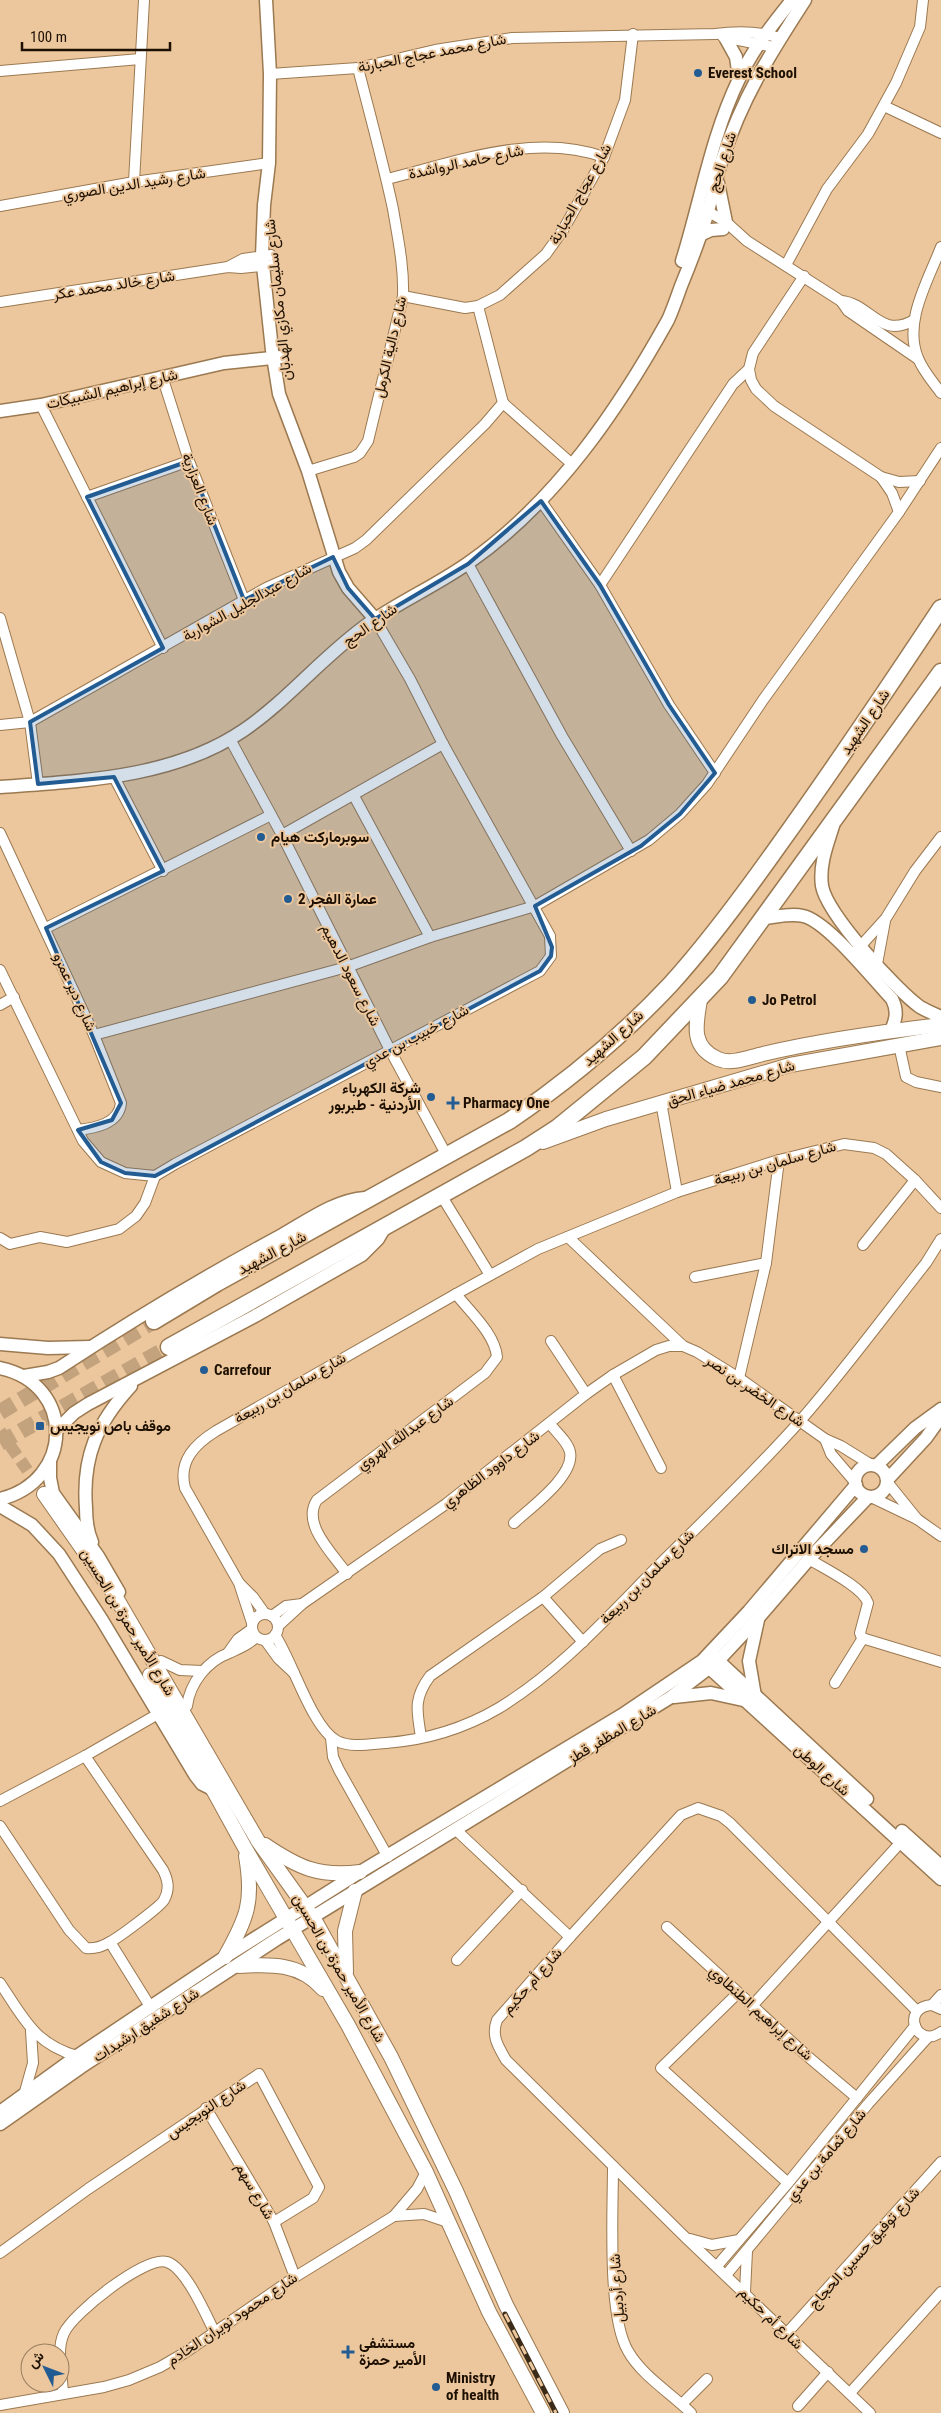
<svg xmlns="http://www.w3.org/2000/svg" width="941" height="2413" font-family="'Roboto Condensed',Vazirmatn,sans-serif">
	<style>
		.lines { fill: none; stroke-linecap: round; stroke-linejoin: round }
		.tertiary-tunnel { stroke: #c3a27e; stroke-width: 12; stroke-dasharray: 12 6; stroke-linecap: butt }
		.trunk-tunnel { stroke: #c3a27e; stroke-width: 16; stroke-dasharray: 16 8; stroke-linecap: butt }
		.minor-casing { stroke: #9b7951; stroke-width: 12 }
		.tertiary-casing { stroke: #9b7951; stroke-width: 15 }
		.secondary-casing { stroke: #9b7951; stroke-width: 16 }
		.trunk-casing { stroke: #9b7951; stroke-width: 19 }
		.minor { stroke: #fff; stroke-width: 10 }
		.tertiary { stroke: #fff; stroke-width: 12 }
		.secondary { stroke: #fff; stroke-width: 14 }
		.trunk { stroke: #fff; stroke-width: 16 }
		.rail-casing { stroke: #3c2b19; stroke-width: 5 }
		.rail { stroke: #ecc79d; stroke-width: 3; stroke-dasharray: 9; stroke-linecap: butt }
		.marked { fill: #225c93; fill-opacity: 0.2; stroke: #225c93; stroke-width: 4; stroke-linejoin: round }
		.poi-dot { fill: #225c93; stroke: #ecc79d; stroke-width: 2 }
		.labels { text-anchor: middle; dominant-baseline: central; stroke-width: 4; stroke-linejoin: round; paint-order: stroke }
		.street-label { font-size: 15px; fill: #1d1002; stroke: #ecc79d }
		.poi-label { font-size: 15px; font-weight: bold; fill: #1d1002; stroke: #ecc79d; text-anchor: start }
	</style>
	<rect width="100%" height="100%" fill="#ecc79d"/>
	<g class="lines">
		<!-- tertiary-tunnel -->
		<path class="tertiary-tunnel" d="M0,1431L44,1494"/>
		<!-- trunk-tunnel -->
		<g class="trunk-tunnel">
			<path d="M0,1412L154,1321"/>
			<path d="M0,1443L169,1347"/>
		</g>
		<!-- minor casing -->
		<g class="minor-casing">
			<g id="minor">
				<path d="M723,37L774,47"/>
				<path d="M0,71L140,59"/>
				<path d="M270,74L358,68L435,50L512,38L715,34C737,31 759,31 780,38"/>
				<path d="M884,106L941,133"/>
				<path d="M387,179C457,162 533,132 604,157"/>
				<path d="M134,182L144,0"/>
				<path d="M0,206L134,182L269,163"/>
				<path d="M702,208L726,222L747,241L841,301C870,303 880,340 914,320"/>
				<path d="M941,247C928,281 903,322 918,358C923,371 933,382 941,393"/>
				<path d="M786,265L827,189L868,134L896,83L920,27L923,0"/>
				<path d="M228,267L243,259L271,255"/>
				<path d="M804,276L753,353L749,369L751,380L756,389L774,406L881,477L899,482L920,481"/>
				<path d="M403,296L465,308L478,306L500,295L546,254L563,230L604,157L625,100L633,34"/>
				<path d="M841,301L848,311L918,359"/>
				<path d="M0,302L228,267L241,268L272,265"/>
				<path d="M162,376L189,461L244,600"/>
				<path d="M503,403L572,464"/>
				<path d="M41,405L163,648"/>
				<path d="M308,471L354,457L360,453L368,441L403,296C404,266 398,239 393,209C383,162 370,115 358,68"/>
				<path d="M881,477L892,493L899,512"/>
				<path d="M87,497L189,461"/>
				<path d="M541,501L600,585L669,705L715,773"/>
				<path d="M468,564L562,736L631,851"/>
				<path d="M600,585L733,384L749,369"/>
				<path d="M0,618L30,722L38,784"/>
				<path d="M0,725L30,722L266,588L355,548L366,540L485,424L503,403L478,306"/>
				<path d="M230,739L282,835L390,1050L447,1156"/>
				<path d="M114,777L163,871"/>
				<path d="M354,796L430,937"/>
				<path d="M0,833L94,1035L121,1103C119,1124 95,1128 78,1130"/>
				<path d="M282,835L443,744"/>
				<path d="M46,928L271,815"/>
				<path d="M857,950L886,918L915,871L941,837"/>
				<path d="M877,964L885,921"/>
				<path d="M0,970L83,1141L101,1162L125,1173L155,1176L175,1164L540,971L551,956L550,936L443,744L410,679L375,619"/>
				<path d="M0,1005L14,997"/>
				<path d="M94,1035L347,967L430,937L535,906L649,840L680,814L707,784L763,700L899,512L941,448"/>
				<path d="M899,1045L906,1077L916,1082L941,1087"/>
				<path d="M661,1102L677,1192"/>
				<path d="M441,1195L490,1275"/>
				<path d="M568,1237L683,1346"/>
				<path d="M0,1238L10,1244L40,1237L67,1242L119,1229L136,1216L145,1203L155,1176"/>
				<path d="M863,1245L915,1180"/>
				<path d="M695,1277L766,1263"/>
				<path d="M551,1341L586,1394"/>
				<path d="M613,1375L661,1468"/>
				<path d="M739,1378L766,1263L779,1160"/>
				<path d="M825,1439L831,1454L855,1482"/>
				<path d="M888,1483L917,1519"/>
				<path d="M871,1497L917,1519L941,1536"/>
				<path d="M514,1523C530,1508 575,1476 570,1452C568,1442 556,1432 550,1424"/>
				<path d="M809,1559C823,1568 863,1587 868,1603L860,1633L862,1638L941,1662"/>
				<path d="M347,1574C333,1554 301,1524 317,1500L485,1373L497,1357C495,1334 470,1312 456,1294"/>
				<path d="M240,1584L253,1597L265,1614"/>
				<path d="M543,1597L583,1642"/>
				<circle cx="265" cy="1627" r="13"/>
				<path d="M272,1616L286,1606L302,1604"/>
				<path d="M252,1623L239,1583L185,1488C178,1461 195,1444 216,1431L456,1294L538,1249L677,1192L779,1160L844,1144L874,1148L886,1154L915,1180L941,1208"/>
				<path d="M278,1626L302,1604L446,1504L586,1394L613,1375L656,1350L669,1346H683L697,1352L739,1378L825,1439L841,1446L870,1464"/>
				<path d="M275,1635C292,1660 312,1728 337,1741C351,1748 371,1744 386,1743C426,1740 465,1728 499,1708C558,1672 605,1620 653,1571C702,1522 754,1473 800,1421C844,1371 884,1316 926,1263L941,1239"/>
				<path d="M265,1640L278,1658L294,1673"/>
				<path d="M228,1653L238,1639L252,1629"/>
				<path d="M161,1661L180,1670L202,1671"/>
				<path d="M835,1683L863,1638"/>
				<path d="M187,1706C190,1683 207,1661 229,1653C240,1648 248,1645 256,1637"/>
				<path d="M421,1737C417,1711 413,1699 430,1676L543,1597L600,1549L621,1540"/>
				<path d="M331,1738L333,1757L339,1770L388,1857"/>
				<path d="M0,1801L85,1756L158,1714"/>
				<path d="M0,1826L69,1930L86,1948C95,1949 101,1947 108,1943C117,1939 161,1906 164,1900C170,1889 168,1880 163,1870L85,1756"/>
				<path d="M455,1829L570,1937"/>
				<path d="M667,1927L806,2055L857,2098"/>
				<path d="M110,1942L151,2008"/>
				<path d="M457,1960L522,1890"/>
				<path d="M0,1983C23,2017 34,2044 77,2056"/>
				<path d="M738,1993L661,2068L788,2183"/>
				<path d="M932,2005L941,1995"/>
				<path d="M752,2006L901,1842"/>
				<path d="M941,2009L932,2005C900,2007 916,2050 941,2032"/>
				<path d="M24,2095L33,2063L31,2031"/>
				<path d="M206,2108L274,2222L295,2277"/>
				<path d="M613,2166C613,2210 607,2316 628,2351C642,2376 671,2393 691,2413"/>
				<path d="M394,2216L424,2214L448,2222"/>
				<path d="M690,2239L712,2245L739,2240"/>
				<path d="M0,2253L88,2189L259,2074L319,2187L313,2198L274,2222"/>
				<path d="M717,2266L788,2183L915,2026"/>
				<path d="M726,2275L868,2104L928,2037"/>
				<path d="M745,2292L747,2251"/>
				<path d="M787,2333L941,2162"/>
				<path d="M63,2393C62,2374 56,2350 64,2333C73,2313 146,2255 167,2262C186,2268 206,2315 215,2333"/>
				<path d="M850,2393L941,2292"/>
				<path d="M682,2404L707,2379"/>
				<path d="M0,2405L104,2387L129,2380L160,2367L186,2352L295,2277L394,2216L417,2189L426,2172"/>
				<path d="M798,2406L828,2372"/>
				<path d="M870,2413L686,2238L506,2060C498,2046 491,2036 497,2020L570,1937L681,1815L698,1808L721,1816L730,1823L917,2011"/>
			</g>
		</g>
		<!-- tertiary casing -->
		<g class="tertiary-casing">
			<g id="tertiary">
				<path d="M266,0L270,74L269,163L264,205L262,256L272,350L279,394L308,471L339,572L348,588L375,619"/>
				<path d="M726,39L736,57L739,78"/>
				<path d="M718,183L726,222"/>
				<path d="M700,235L711,230L723,229"/>
				<path d="M682,261C701,200 711,137 739,79C752,50 772,25 792,0"/>
				<path d="M0,411L41,405L224,363L281,357"/>
				<path d="M0,787C82,781 174,778 244,730C289,699 323,656 368,624C400,601 438,585 471,561C556,501 618,410 668,320C673,309 677,297 681,286C690,264 699,241 706,218C712,199 715,179 722,160C742,98 770,54 805,0"/>
				<path d="M833,826C827,845 819,865 822,886C827,914 896,990 920,1007C927,1011 934,1014 941,1017"/>
				<path d="M764,918C777,917 790,913 803,916C827,921 873,979 892,999C898,1011 896,1019 891,1031"/>
				<path d="M0,1344L48,1348L90,1347"/>
				<path d="M0,1368C76,1384 74,1481 0,1499"/>
				<path d="M24,1376L48,1372L59,1368C132,1320 206,1276 282,1235C307,1221 335,1200 365,1198"/>
				<path d="M56,1431L74,1413L88,1404L255,1316L362,1255L378,1239L385,1227"/>
				<path d="M50,1463V1478L53,1493L98,1556L119,1592"/>
				<circle cx="871" cy="1481" r="16"/>
				<path d="M877,1465L915,1428L941,1409"/>
				<path d="M888,1479L926,1438L941,1417"/>
				<path d="M0,1506L32,1525L59,1554L102,1620L195,1775L202,1784L212,1789"/>
				<path d="M92,1542C87,1531 86,1519 86,1508C82,1457 97,1423 131,1386"/>
				<path d="M713,1656L867,1799"/>
				<path d="M704,1663L941,1879"/>
				<path d="M755,1696L749,1661L758,1620"/>
				<path d="M674,1697L711,1693L743,1700"/>
				<path d="M902,1831L941,1866"/>
				<path d="M0,2112L77,2056L225,1957L360,1872L622,1715L702,1661L749,1611L856,1485"/>
				<path d="M0,2124L81,2067L277,1939L671,1697L718,1661L759,1617L809,1559L868,1497"/>
			</g>
		</g>
		<!-- secondary casing -->
		<g class="secondary-casing">
			<g id="secondary">
				<path d="M700,1000C696,1024 690,1047 718,1059C732,1065 749,1057 763,1054C822,1040 881,1032 941,1025"/>
				<path d="M543,1142L606,1119L790,1065L941,1038"/>
				<path d="M44,1494L114,1594L258,1841L314,1919L391,2057L456,2191L506,2305L562,2413"/>
				<path d="M150,1675L245,1848L348,2025L426,2172L489,2312L543,2413"/>
				<path d="M265,1845C299,1868 319,1877 360,1872"/>
				<path d="M225,1957C247,1918 254,1902 246,1856"/>
				<path d="M239,1966C271,1964 300,1963 323,1989"/>
				<path d="M346,1972L345,1931L355,1891"/>
			</g>
		</g>
		<!-- trunk casing -->
		<g class="trunk-casing">
			<g id="trunk">
				<path d="M154,1321L217,1283L509,1121C567,1082 622,1036 670,985C710,941 745,893 779,845C835,767 888,688 941,608"/>
				<path d="M169,1347L526,1148L557,1128L644,1057L720,977L941,672"/>
			</g>
		</g>
		<!-- minor -->
		<use href="#minor" class="minor"/>
		<!-- tertiary -->
		<use href="#tertiary" class="tertiary"/>
		<!-- secondary -->
		<use href="#secondary" class="secondary"/>
		<!-- trunk -->
		<use href="#trunk" class="trunk"/>
		<!-- rail casing -->
		<g class="rail-casing">
			<path id="rail" d="M505,2314L556,2413"/>
		</g>
		<!-- rail -->
		<use href="#rail" class="rail"/>
	</g>
	<!-- marked area -->
	<path class="marked" d="M189,461L244,600L333,557L348,588L375,619L468,564L541,501L600,585L669,705L715,773L680,814L641,846L535,906L552,947L551,956L540,971L155,1176L125,1173L101,1162L78,1130L112,1120L121,1103L46,928L163,871L114,777L38,784L30,722L163,648L87,497Z"/>
	<!-- markers -->
	<g class="poi-dot">
		<circle cx="698" cy="73" r="5"/>
		<circle cx="261" cy="837" r="5"/>
		<circle cx="288" cy="899" r="5"/>
		<circle cx="752" cy="1000" r="5"/>
		<circle cx="431" cy="1097" r="5"/>
		<path d="M450.5 1095.5h5v5h5v5h-5v5h-5v-5h-5v-5h5z"/>
		<circle cx="204" cy="1370" r="5"/>
		<rect x="35" y="1421" width="10" height="10" rx="2.5"/>
		<circle cx="864" cy="1549" r="5"/>
		<path d="M345.5 2344.5h5v5h5v5h-5v5h-5v-5h-5v-5h5z"/>
		<circle cx="436" cy="2387" r="5"/>
	</g>
	<g class="labels">
		<!-- street labels -->
		<g class="street-label">
			<text transform="translate(432 53) rotate(-11)">شارع محمد عجاج الحبارنة</text>
			<text transform="translate(466 162) rotate(-12)">شارع حامد الرواشدة</text>
			<text transform="translate(722 162) rotate(-72)">شارع الحج</text>
			<text transform="translate(134 184) rotate(-9)">شارع رشيد الدين الصوري</text>
			<text transform="translate(580 194) rotate(-61)">شارع عجاج الحبارنة</text>
			<text transform="translate(114 285) rotate(-9)">شارع خالد محمد عكر</text>
			<text transform="translate(278 300) rotate(-96)">شارع سليمان مكازي الهدبان</text>
			<text transform="translate(390 347) rotate(-77)">شارع دالية الكرمل</text>
			<text transform="translate(112 389) rotate(-13)">شارع إبراهيم الشبيكات</text>
			<text transform="translate(200 489) rotate(69)">شارع العزارية</text>
			<text transform="translate(247 602) rotate(-29)">شارع عبدالجليل الشواربة</text>
			<text transform="translate(370 625) rotate(-35)">شارع الحج</text>
			<text transform="translate(865 722) rotate(-56)">شارع الشهيد</text>
			<text transform="translate(351 975) rotate(63)">شارع سعود الدهيم</text>
			<text transform="translate(75 992) rotate(66)">شارع دير عمرو</text>
			<text transform="translate(416 1036) rotate(-28)">شارع خبيب بن عدي</text>
			<text transform="translate(613 1038) rotate(-42)">شارع الشهيد</text>
			<text transform="translate(731 1083) rotate(-16)">شارع محمد ضياء الحق</text>
			<text transform="translate(775 1163) rotate(-16)">شارع سلمان بن ربيعة</text>
			<text transform="translate(272 1253) rotate(-28)">شارع الشهيد</text>
			<text transform="translate(290 1388) rotate(-30)">شارع سلمان بن ربيعة</text>
			<text transform="translate(755 1391) rotate(34)">شارع الخضر بن نصر</text>
			<text transform="translate(405 1433) rotate(-36)">شارع عبدالله الهروي</text>
			<text transform="translate(491 1469) rotate(-37)">شارع داوود الظاهري</text>
			<text transform="translate(647 1577) rotate(-45)">شارع سلمان بن ربيعة</text>
			<text transform="translate(128 1622) rotate(59)">شارع الأمير حمزة بن الحسين</text>
			<text transform="translate(612 1734) rotate(-31)">شارع المظفر قطز</text>
			<text transform="translate(822 1770) rotate(42)">شارع الوطن</text>
			<text transform="translate(339 1968) rotate(60)">شارع الأمير حمزة بن الحسين</text>
			<text transform="translate(532 1981) rotate(-49)">شارع أم حكيم</text>
			<text transform="translate(761 2013) rotate(42)">شارع إبراهيم الطنطاوي</text>
			<text transform="translate(146 2025) rotate(-33)">شارع شفيق ارشيدات</text>
			<text transform="translate(206 2109) rotate(-34)">شارع النويجيس</text>
			<text transform="translate(826 2155) rotate(-50)">شارع ثمامة بن عدي</text>
			<text transform="translate(255 2191) rotate(60)">شارع سهم</text>
			<text transform="translate(864 2248) rotate(-48)">شارع توفيق حسين الحجاج</text>
			<text transform="translate(617 2288) rotate(-94)">شارع أردبيل</text>
			<text transform="translate(771 2318) rotate(44)">شارع أم حكيم</text>
			<text transform="translate(232 2319) rotate(-34)">شارع محمود نويران الخادم</text>
		</g>
		<!-- poi labels -->
		<g class="poi-label">
			<text x="708" y="73">Everest School</text>
			<text x="271" y="837">سوبرماركت هيام</text>
			<text x="298" y="899">عمارة الفجر 2</text>
			<text x="762" y="1000">Jo Petrol</text>
			<text x="421" y="1088" text-anchor="end">شركة الكهرباء<tspan x="421" dy="17">الأردنية - طبربور</tspan></text>
			<text x="463" y="1103">Pharmacy One</text>
			<text x="214" y="1370">Carrefour</text>
			<text x="50" y="1426">موقف باص نويجيس</text>
			<text x="854" y="1549" text-anchor="end">مسجد الاتراك</text>
			<text x="359" y="2343">مستشفى<tspan x="359" dy="17">الأمير حمزة</tspan></text>
			<text x="446" y="2378">Ministry<tspan x="446" dy="17">of health</tspan></text>
		</g>
	</g>
	<!-- north arrow -->
	<g transform="translate(45 2368) rotate(312)"><circle r="24" fill="#ecc79d" stroke="#997e5f"/>
	<path d="M0-4L9 19L0 12L-9 19Z" fill="#225c93"/>
	<text y="-8" font-size="14" font-weight="bold" text-anchor="middle" fill="#1d1002">ش</text>
	</g>
	<!-- scale -->
	<path d="M22 42v8h148v-8" fill="none" stroke="#1d1002" stroke-width="2.5"/>
	<text x="30" y="42" font-size="15" fill="#1d1002" stroke="#ecc79d" stroke-width="4" paint-order="stroke">100 m</text>
</svg>
